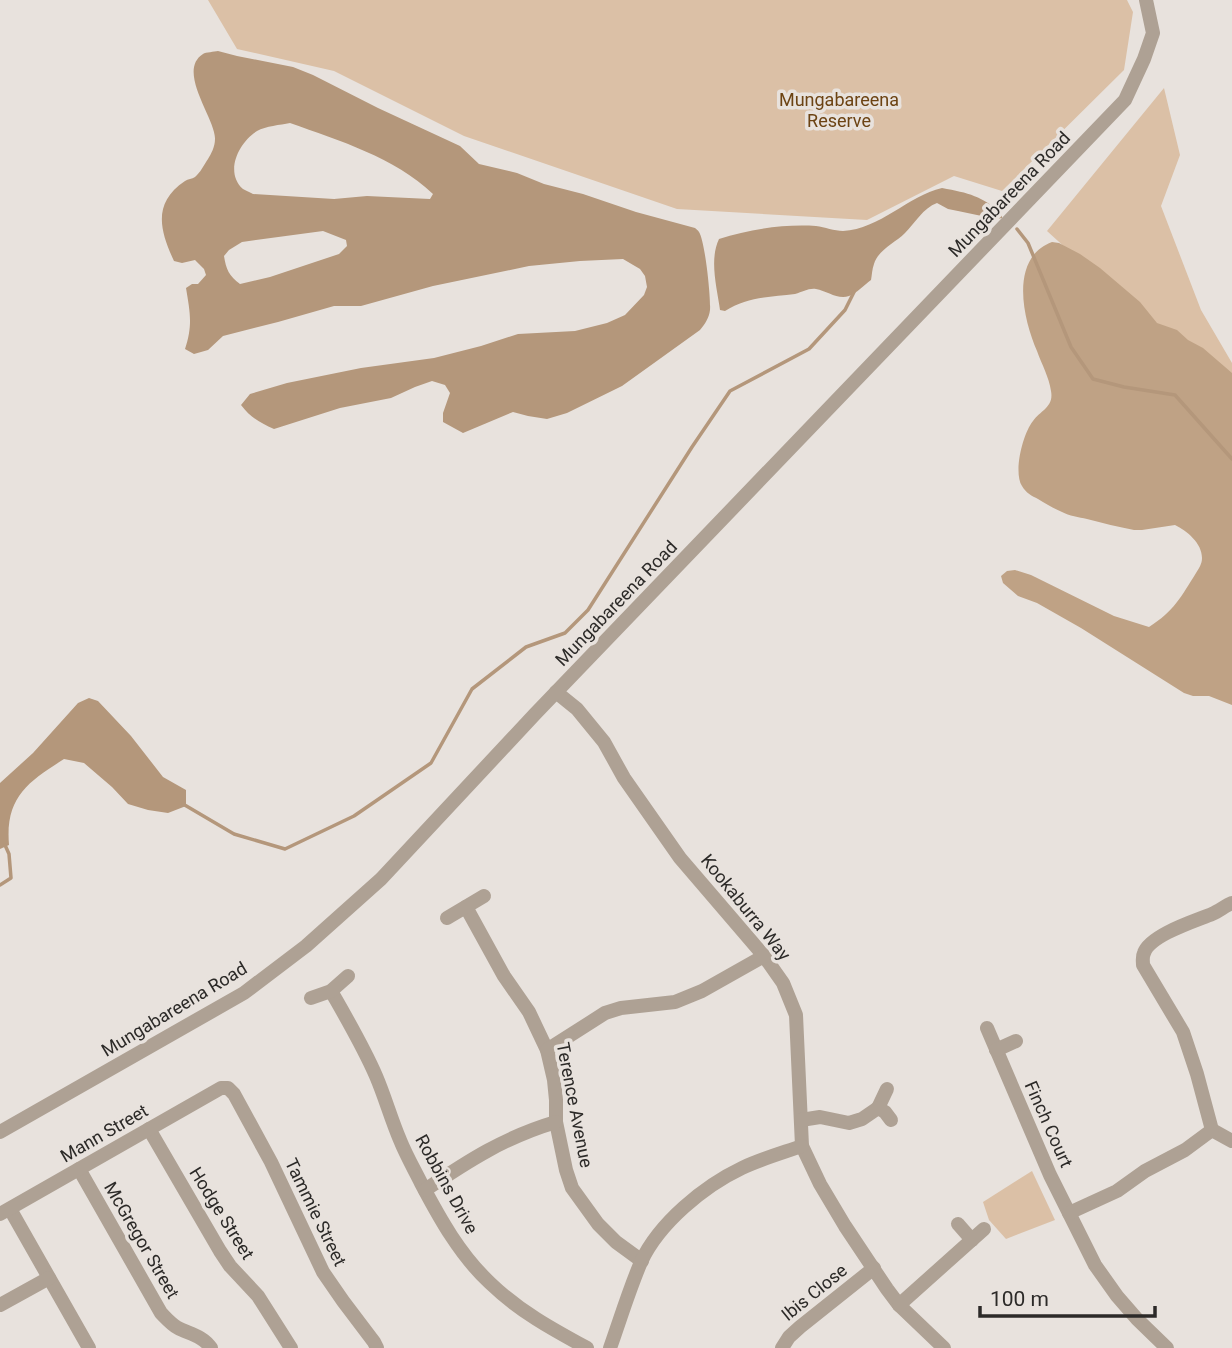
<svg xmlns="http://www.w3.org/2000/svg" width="1232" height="1348" font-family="Roboto,sans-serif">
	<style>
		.green { fill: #dbc0a6 }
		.forest { fill: #bfa285 }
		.water { fill: #b4977b; fill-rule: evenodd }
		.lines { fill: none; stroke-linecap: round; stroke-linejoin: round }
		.stream { stroke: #b4977b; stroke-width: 3.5 }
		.minor { stroke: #aea194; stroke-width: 14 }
		.labels { text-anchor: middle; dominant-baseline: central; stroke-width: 7; stroke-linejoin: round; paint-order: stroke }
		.park-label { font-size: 18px; fill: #6c4313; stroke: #e8e2dd }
		.street-label { font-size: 18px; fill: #2c2a28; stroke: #e8e2dd }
	</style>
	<rect width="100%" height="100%" fill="#e8e2dd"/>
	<!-- green -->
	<g class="green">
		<path d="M208,0H1127L1133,12L1124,70L1002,191L954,176L867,220L677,209L464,136L334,71L237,49Z"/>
		<path d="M1164,88L1180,155L1161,206L1201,310L1232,363V399L1047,231Z"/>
		<path d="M1032,1171L1055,1220L1006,1239L989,1220L983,1202Z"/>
	</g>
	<!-- forest -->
	<path class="forest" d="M1052,242L1059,243L1080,254L1100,268L1140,302L1157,323L1177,330L1188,340L1203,348L1232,373V705L1209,696H1193L1184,693L1081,628L1037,603L1018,596L1003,583L1001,576L1007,571L1015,570L1031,575L1114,616L1149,627C1174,611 1181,597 1196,573C1199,568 1202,564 1202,558C1202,543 1187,531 1175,525L1142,530H1134C1118,527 1103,523 1087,519C1079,517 1069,516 1062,512C1053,508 1046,504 1038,499C1032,496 1026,493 1022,486C1013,472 1023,433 1033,421C1041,410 1054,407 1051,391C1049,377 1042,365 1037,351C1023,319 1009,258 1052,242Z"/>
	<!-- water -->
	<g class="water">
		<path d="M218,51L237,56L293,67L313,75L378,108L460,146L479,164L517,173L544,184L583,194L636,212L695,228C696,229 698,230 699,232C705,241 711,298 710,310C709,318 705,324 700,330L622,386L567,413L547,419L528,416L513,412L463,433L443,422V413L450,393L445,385L432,381L415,387L391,398L340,408L274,429C260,423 250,417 241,405L250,394L287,383L361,368L434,358L481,346L518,334L575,331L607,323L625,315L644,295L647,287L645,276L640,269L623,259L580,261L529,266L433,286L361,306H334L278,322L223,336L208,350L194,354L185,349C193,325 190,312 186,288L192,284H198L206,275L204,269L195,260L182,263L174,261C160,231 152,203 185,181C188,179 192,179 195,177C200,173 204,165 208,159C211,154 215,147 215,139C216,119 176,71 203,54C206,52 214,52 218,51ZM290,123C340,141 394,157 433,194L430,199L367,196L334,199L253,194C250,192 246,191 243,189C224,172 239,142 257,131C266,126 280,125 290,123ZM323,231L346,240L347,246L339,254L270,277L240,284C229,276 226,269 224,256L229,250L242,242Z"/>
		<path d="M942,188C969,193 982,196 1002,214V218L996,219L958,211L948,209L937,203C923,208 915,223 905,233C895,243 878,250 874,264C872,269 872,275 871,280C864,285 857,293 849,296C838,300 827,291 816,289C808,288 803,292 795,294C770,297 747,297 725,311L720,310C717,288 709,260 719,239C749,229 784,224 816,226C825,227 834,231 843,231C880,229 908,196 942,188Z"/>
		<path d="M89,698L98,701L131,736L163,777L186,790V806L168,813L148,810L128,804L112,787L84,763L64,759C28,782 5,797 9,845L0,849V783L33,753L78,703Z"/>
	</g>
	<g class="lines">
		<!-- stream -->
		<g class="stream">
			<path d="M1017,229L1028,243L1071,347L1093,379L1124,387L1175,395L1232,459"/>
			<path d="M183,804L234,834L285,849L354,816L431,763L472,689L526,647L565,633L588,610L692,447L730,391L809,349L845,310L854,292"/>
			<path d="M0,885L11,878L9,854L5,845"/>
		</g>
		<!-- minor -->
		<g class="minor">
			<path d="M556,692L577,709L604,742L624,778L680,858L764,956L783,983L796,1015L802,1146L820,1184L845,1226L887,1289L899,1305L944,1348"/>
			<path d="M1232,903C1225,906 1219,911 1212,914C1195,921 1150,935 1144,953C1142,957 1143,961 1143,965L1183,1032L1197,1074L1212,1130L1232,1141"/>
			<path d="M466,907L504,976L529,1012L547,1050L554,1080L556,1100V1122L566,1170L572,1188L598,1224L616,1242L642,1261"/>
			<path d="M447,918L484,896"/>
			<path d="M331,991C347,1019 363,1046 376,1076C385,1097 391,1119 400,1140C406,1155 414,1169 421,1183C440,1219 460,1255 490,1283C519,1311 552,1329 587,1348"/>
			<path d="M311,998L331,991L348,976"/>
			<path d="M987,1028L1050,1175L1095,1265L1117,1296L1137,1319L1167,1348"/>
			<path d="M547,1050L605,1013L621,1008L675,1002L702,991L764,956"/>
			<path d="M996,1050L1016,1041"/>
			<path d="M878,1108L887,1089"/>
			<path d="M801,1120L820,1117L849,1123L862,1119L878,1108L885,1112L891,1120"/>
			<path d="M149,1129L220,1251L230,1266L258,1296L291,1348"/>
			<path d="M0,1132L244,993L306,946L381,879L535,714L1125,100L1144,59L1153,33L1146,0"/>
			<path d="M79,1169L161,1313C166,1318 171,1324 178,1328C190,1334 203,1336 211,1348"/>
			<path d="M425,1190C468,1161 505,1137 556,1122"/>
			<path d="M10,1209L89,1348"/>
			<path d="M1069,1213L1117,1191L1145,1171L1185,1150L1212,1130"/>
			<path d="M0,1214L221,1088H228L234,1094L271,1162L323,1272L343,1301L374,1342L377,1348"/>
			<path d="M958,1224L972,1240"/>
			<path d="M0,1305L49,1278"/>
			<path d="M899,1305L984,1229"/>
			<path d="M610,1348C620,1320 629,1290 641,1262C659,1223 704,1186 742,1168C761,1159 782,1153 802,1146"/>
			<path d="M782,1348L789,1337L800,1327L874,1268"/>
		</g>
	</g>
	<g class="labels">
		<!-- park labels -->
		<g class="park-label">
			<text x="839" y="99">Mungabareena<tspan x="839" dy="21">Reserve</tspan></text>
		</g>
		<!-- street labels -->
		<g class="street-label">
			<text transform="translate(1009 194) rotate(-46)">Mungabareena Road</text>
			<text transform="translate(616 603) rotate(-46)">Mungabareena Road</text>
			<text transform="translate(746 907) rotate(51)">Kookaburra Way</text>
			<text transform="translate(174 1009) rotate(-31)">Mungabareena Road</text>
			<text transform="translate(575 1105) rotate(79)">Terence Avenue</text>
			<text transform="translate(1049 1124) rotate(66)">Finch Court</text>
			<text transform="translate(104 1133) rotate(-30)">Mann Street</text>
			<text transform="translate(447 1184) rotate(61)">Robbins Drive</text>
			<text transform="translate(316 1212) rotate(64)">Tammie Street</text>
			<text transform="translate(222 1213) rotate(58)">Hodge Street</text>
			<text transform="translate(142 1240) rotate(60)">McGregor Street</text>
			<text transform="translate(814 1292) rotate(-39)">Ibis Close</text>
		</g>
	</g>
	<!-- scale -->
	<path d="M980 1306v10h175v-10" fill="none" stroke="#2c2a28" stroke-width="3.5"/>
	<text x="990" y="1306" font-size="21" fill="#2c2a28" stroke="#e8e2dd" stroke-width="5" paint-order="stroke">100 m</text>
</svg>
